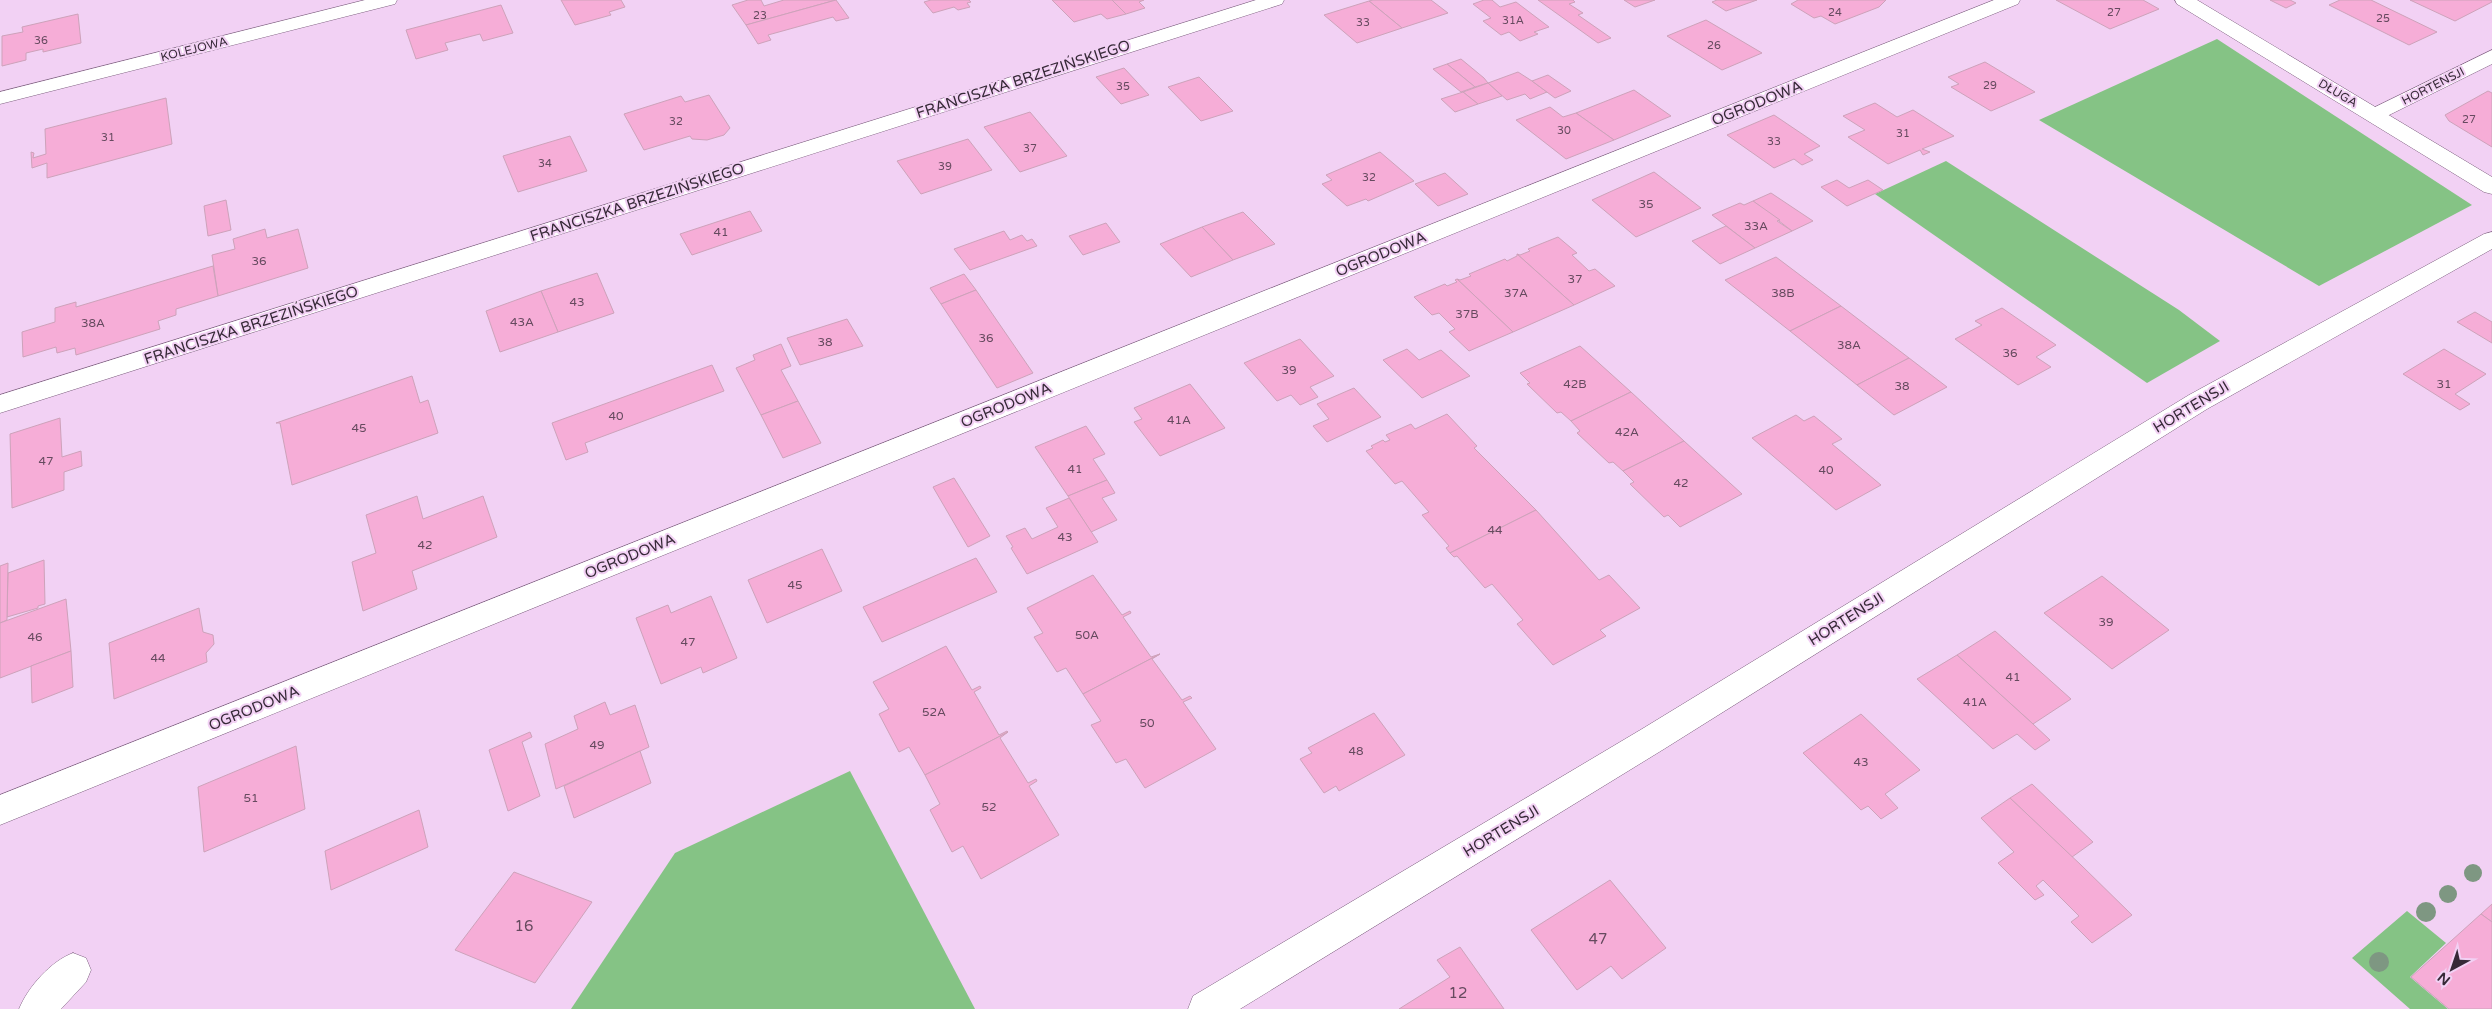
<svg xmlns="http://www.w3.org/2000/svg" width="2492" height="1009" font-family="'Varela Round',sans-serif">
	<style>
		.green { fill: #85c385 }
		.building { fill: #f6add7; stroke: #cda2ba }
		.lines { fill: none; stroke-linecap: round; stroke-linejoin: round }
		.minor-casing { stroke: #7d607f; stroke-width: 1 }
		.tertiary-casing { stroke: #7d607f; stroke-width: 1 }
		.minor { fill: #fff; fill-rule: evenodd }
		.tertiary { fill: #fff; fill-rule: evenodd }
		.tree { fill: #7e9782 }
		.labels { text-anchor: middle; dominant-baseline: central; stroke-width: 4; stroke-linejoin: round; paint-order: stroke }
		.far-number-label { font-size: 11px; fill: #664a5f }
		.far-street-label { font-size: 12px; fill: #362937; stroke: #f2d1f4 }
		.number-label { font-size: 12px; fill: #664a5f }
		.street-label { font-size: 15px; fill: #362937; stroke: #f2d1f4 }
		.near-number-label { font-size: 15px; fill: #664a5f }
	</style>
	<rect width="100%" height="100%" fill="#f2d1f4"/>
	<!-- green -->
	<g class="green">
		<path d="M2217,39L2472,205L2319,286L2039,120Z"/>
		<path d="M1946,161L2179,310L2220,341L2147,383L1875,194Z"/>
		<path d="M850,771L975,1009H571L675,853Z"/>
		<path d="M2407,911L2446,943L2410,977L2448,1009H2410L2352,958Z"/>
	</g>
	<!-- building -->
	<g class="building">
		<path d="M561,0H621L625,7L609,12L611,15L575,25Z"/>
		<path d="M748,0H761L764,6L784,0H836L746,25L732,5Z"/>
		<path d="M836,0L849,18L836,21L833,17L768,35L771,40L758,44L746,25Z"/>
		<path d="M931,0H969L971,2L967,3L970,7L958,10L954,7L933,13L924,2Z"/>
		<path d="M1052,0H1112L1126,14L1107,19L1101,14L1074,22Z"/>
		<path d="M1112,0H1144L1139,2L1145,8L1126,14Z"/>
		<path d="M1373,0H1431L1448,13L1402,28L1369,1Z"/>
		<path d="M1484,0H1492L1500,7L1516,2L1549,27L1534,32L1538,34L1520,41L1509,32L1501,35L1483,21L1491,18L1473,4Z"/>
		<path d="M1538,0H1573L1575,2L1569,4L1583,13L1578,15L1611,38L1598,43Z"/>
		<path d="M1624,0H1655L1635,7Z"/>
		<path d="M1717,0H1757L1726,11L1712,2Z"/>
		<path d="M1886,0L1879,7L1835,24L1821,16L1814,18L1791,4L1798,0Z"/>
		<path d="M2056,0H2143L2159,9L2110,29Z"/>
		<path d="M2270,0H2290L2296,3L2286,8Z"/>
		<path d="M2340,0H2371L2437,32L2409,45L2329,5Z"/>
		<path d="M2410,0H2491L2492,2L2455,21Z"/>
		<path d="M1369,1L1402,28L1357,43L1324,15Z"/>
		<path d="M501,5L513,33L483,41L480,34L445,43L448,50L416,59L406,30Z"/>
		<path d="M78,14L81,43L43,52V49L26,53V60L2,66V36L23,32L22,27Z"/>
		<path d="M1706,20L1762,53L1722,70L1667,36Z"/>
		<path d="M1461,59L1484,78L1488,83L1475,87L1447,64Z"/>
		<path d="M1985,62L2035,92L1991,111L1951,87L1959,84L1948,77Z"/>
		<path d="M1447,64L1475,87L1461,92L1433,69Z"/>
		<path d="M1124,68L1149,95L1121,104L1096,77Z"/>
		<path d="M1518,72L1532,81L1547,92L1530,99L1525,94L1507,100L1488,83Z"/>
		<path d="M1548,75L1571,91L1555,98L1532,81Z"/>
		<path d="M1199,77L1233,111L1201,121L1168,87Z"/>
		<path d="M1488,83L1502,96L1478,104L1463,92Z"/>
		<path d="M1634,90L1671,116L1614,140L1576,113Z"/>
		<path d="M2488,91L2492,93V147L2449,121L2445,115Z"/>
		<path d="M1463,92L1478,104L1455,112L1441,99Z"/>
		<path d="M709,95L730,128L724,135L707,140L692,139L690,136L644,150L624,114L681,96L685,102Z"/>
		<path d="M166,98L172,144L47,178V163L32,168L31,152L34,153L33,158L46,154L45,129Z"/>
		<path d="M1875,103L1897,117L1913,110L1954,136L1922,149L1930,152L1923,155L1920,150L1888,164L1848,137L1865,130L1843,116Z"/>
		<path d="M1550,107L1563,117L1576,113L1614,140L1566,159L1516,120Z"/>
		<path d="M1030,112L1067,156L1020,172L984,127Z"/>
		<path d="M1774,115L1820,146L1804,154L1813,160L1802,165L1794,159L1774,168L1727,135Z"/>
		<path d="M570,136L587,171L518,192L503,156Z"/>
		<path d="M968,139L992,170L921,194L897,161Z"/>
		<path d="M1380,152L1414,181L1368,201L1366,199L1347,206L1322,184L1332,180L1326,175Z"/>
		<path d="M1654,172L1701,208L1636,237L1592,200Z"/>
		<path d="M1445,173L1468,194L1438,206L1415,184Z"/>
		<path d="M1837,180L1849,188L1868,180L1883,190L1847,206L1821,187Z"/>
		<path d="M1771,193L1813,221L1792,231L1753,201Z"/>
		<path d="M226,200L231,230L208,236L204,206Z"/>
		<path d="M1753,201L1780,220L1777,221L1792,231L1755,248L1712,215L1740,203L1744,205Z"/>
		<path d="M750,211L762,231L692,255L680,234Z"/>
		<path d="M1243,212L1275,244L1233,260L1202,227Z"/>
		<path d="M1106,223L1120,242L1083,255L1069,236Z"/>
		<path d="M1726,226L1755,248L1720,264L1692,241Z"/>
		<path d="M1202,227L1233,260L1191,277L1160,244Z"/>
		<path d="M265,229L267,238L298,229L308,268L218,296L212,255L235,249L233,239Z"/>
		<path d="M1004,231L1010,240L1022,235L1027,241L1032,239L1037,246L970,270L954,249Z"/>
		<path d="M1558,237L1577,253L1572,255L1589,271L1595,269L1615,286L1574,305L1517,254L1520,255L1530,251L1528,249Z"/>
		<path d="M1517,254L1574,305L1513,332L1457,279L1460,280L1471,276L1469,274L1505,259L1507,261L1517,256Z"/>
		<path d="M1776,257L1841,306L1790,331L1725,280Z"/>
		<path d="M213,266L218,296L176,309V315L158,321L160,329L76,355L75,348L57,353L56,347L23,357L22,332L55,322V308L76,302V307Z"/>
		<path d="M597,273L614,313L558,332L541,291Z"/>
		<path d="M964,274L976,290L941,304L930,288Z"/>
		<path d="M1457,279L1513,332L1469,351L1449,332L1455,329L1439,313L1432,315L1414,297L1445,284L1447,286L1457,282L1455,280Z"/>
		<path d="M976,290L1033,373L997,388L941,304Z"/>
		<path d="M541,291L558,332L500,352L486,311Z"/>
		<path d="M1841,306L1909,358L1857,385L1790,331Z"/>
		<path d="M2002,308L2056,345L2036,357L2051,367L2018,385L1955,339L1982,325L1975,321Z"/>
		<path d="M2475,312L2492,322V343L2457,322Z"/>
		<path d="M847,319L863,346L800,365L787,338Z"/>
		<path d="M1300,339L1334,376L1310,387L1318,397L1300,405L1291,395L1277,401L1244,363Z"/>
		<path d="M781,344L791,366L781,370L798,401L761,415L736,368L755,360L753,355Z"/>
		<path d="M1580,346L1631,392L1571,421L1561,412L1557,413L1527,384L1530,383L1520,373Z"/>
		<path d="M1407,349L1419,360L1441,350L1470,376L1422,398L1383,360Z"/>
		<path d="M2444,349L2486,374L2455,394L2470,404L2460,410L2403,374Z"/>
		<path d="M1909,358L1947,387L1894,415L1857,385Z"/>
		<path d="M712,365L724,391L585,443L588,452L566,460L552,423Z"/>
		<path d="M412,376L420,403L428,400L438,433L292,485L280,423H276Z"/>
		<path d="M1190,384L1225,428L1160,456L1134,422L1142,419L1134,408Z"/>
		<path d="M1354,388L1381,417L1327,442L1313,426L1329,419L1317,404Z"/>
		<path d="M1631,392L1684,441L1623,471L1613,462L1609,463L1577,433L1580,431L1571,421Z"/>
		<path d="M798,401L821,443L783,458L761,415Z"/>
		<path d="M1447,414L1477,446L1474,448L1536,510L1450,553L1446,548L1449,546L1422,515L1429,512L1402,481L1395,484L1366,451L1373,448L1371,446L1383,440L1385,442L1390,440L1386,435L1411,424L1415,429Z"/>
		<path d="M1796,415L1804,421L1814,416L1842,439L1832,444L1881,485L1836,510L1752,438Z"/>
		<path d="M60,418L62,457L81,451L82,466L64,472V490L12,508L10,434Z"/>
		<path d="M1086,426L1105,454L1093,459L1107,480L1068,496L1035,447Z"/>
		<path d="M1684,441L1742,494L1680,527L1668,515L1664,517L1630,484L1634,482L1623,471Z"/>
		<path d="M954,478L990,536L968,547L933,487Z"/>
		<path d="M1107,480L1115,493L1102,498L1117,520L1091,532L1068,496Z"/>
		<path d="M417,496L423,519L483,496L497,537L412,571L417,589L363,611L352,562L376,553L366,515Z"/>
		<path d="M1069,498L1098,542L1027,574L1011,548L1013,547L1006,536L1025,528L1032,539L1058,527L1046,508Z"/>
		<path d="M1536,510L1599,580L1609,575L1640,608L1600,630L1606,636L1553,665L1517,624L1523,620L1492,584L1485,588L1457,556L1454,557L1450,553Z"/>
		<path d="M822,549L842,591L767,623L748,580Z"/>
		<path d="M976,558L997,592L882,642L863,607Z"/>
		<path d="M44,560L45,604L38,606V608L7,617L8,573Z"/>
		<path d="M8,563L7,617V620L0,623V566Z"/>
		<path d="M1093,575L1122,615L1130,611L1131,613L1123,617L1151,657L1160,654L1083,694L1066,668L1057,672L1034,637L1043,633L1027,608Z"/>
		<path d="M2102,576L2169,630L2112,669L2044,613Z"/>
		<path d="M711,596L737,658L703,673L701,667L661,684L636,618L668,605L671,613Z"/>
		<path d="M66,599L71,651L0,678V623Z"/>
		<path d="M199,608L203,632L213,635L214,644L206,653L207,662L114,699L109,643Z"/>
		<path d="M1995,631L2071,699L2033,724L1957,655Z"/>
		<path d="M946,646L972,690L980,686L981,688L974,692L999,735L1007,731L1008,732L925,775L909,747L899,752L879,714L889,709L873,682Z"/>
		<path d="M71,651L73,687L32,703L31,666Z"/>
		<path d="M1160,654L1152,659L1182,700L1190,696L1192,698L1183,702L1216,749L1145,788L1126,759L1116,763L1091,725L1101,721L1083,694Z"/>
		<path d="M1957,655L2033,724L2050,740L2035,750L2017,734L1993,749L1917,679Z"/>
		<path d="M605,702L610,715L635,705L649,747L556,789L545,744L578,729L574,716Z"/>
		<path d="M1374,713L1405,755L1339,791L1336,786L1324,793L1300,759L1312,753L1308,748Z"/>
		<path d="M1861,714L1920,770L1885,794L1898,808L1881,819L1868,806L1861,810L1803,753Z"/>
		<path d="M530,732L532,737L522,742L540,796L508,811L489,750Z"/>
		<path d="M1008,732L1000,738L1028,783L1036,779L1037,781L1029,786L1059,835L981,879L963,846L952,852L930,810L940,804L925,775Z"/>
		<path d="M296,746L305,809L204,852L198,787Z"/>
		<path d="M640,751L651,783L574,818L564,786Z"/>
		<path d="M2032,784L2093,842L2072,857L2010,798Z"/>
		<path d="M2010,798L2081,865L2132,915L2092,943L2071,922L2079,916L2043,880L2036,886L2044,895L2035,900L1998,863L2014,852L1981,818Z"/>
		<path d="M419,810L428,847L331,890L325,851Z"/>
		<path d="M514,872L592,902L535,983L455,950Z"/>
		<path d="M1610,880L1666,948L1622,979L1611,966L1577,990L1531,930Z"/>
		<path d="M2492,904V922L2481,914Z"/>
		<path d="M2481,914L2492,922V1009H2449L2411,977Z"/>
		<path d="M1460,947L1504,1009H1399L1450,977L1437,960Z"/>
	</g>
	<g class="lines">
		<!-- minor casing -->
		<g class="minor-casing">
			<g id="minor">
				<path d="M365,0H397L395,4L0,104V92Z"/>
				<path d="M1256,0H1284L1282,4L0,413V395Z"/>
				<path d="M1994,0H2020L2018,4L0,825V795Z"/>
				<path d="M2492,50V64L2381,119L2374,121L2367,119L2364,115L2367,111Z"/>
				<path d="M2492,232V249L2207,409L1664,749L1240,1009H1188L1193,996L1642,729L2189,395L2484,234Z"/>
				<path d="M73,953L86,958L91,970L86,982L61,1009H19C28,987 51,961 73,953Z"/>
			</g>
		</g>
		<!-- tertiary casing -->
		<g class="tertiary-casing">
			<path id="tertiary" d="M2175,0H2197L2492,177V194L2484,192L2177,4Z"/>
		</g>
		<!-- minor -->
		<use href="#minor" class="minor"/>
		<!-- tertiary -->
		<use href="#tertiary" class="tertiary"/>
	</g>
	<!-- trees -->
	<g class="tree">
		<circle cx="2473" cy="873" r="9"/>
		<circle cx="2448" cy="894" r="9"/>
		<circle cx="2426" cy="912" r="10"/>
		<circle cx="2379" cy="962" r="10"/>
	</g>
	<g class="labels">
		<!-- far-number labels -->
		<g class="far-number-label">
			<text x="1835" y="12">24</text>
			<text x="2114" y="12">27</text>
			<text x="760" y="15">23</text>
			<text x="2383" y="18">25</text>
			<text x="1513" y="20">31A</text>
			<text x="1363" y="22">33</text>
			<text x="41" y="40">36</text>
			<text x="1714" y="45">26</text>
			<text x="1990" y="85">29</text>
			<text x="1123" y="86">35</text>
			<text x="2469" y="119">27</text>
			<text x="676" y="121">32</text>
			<text x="1564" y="130">30</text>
			<text x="1903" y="133">31</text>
			<text x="108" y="137">31</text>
			<text x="1774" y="141">33</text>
			<text x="1030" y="148">37</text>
			<text x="545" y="163">34</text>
			<text x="945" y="166">39</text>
			<text x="1369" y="177">32</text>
		</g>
		<!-- far-street labels -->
		<g class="far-street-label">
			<text transform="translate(194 49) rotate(-14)">KOLEJOWA</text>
			<text transform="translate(2433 86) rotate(-27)">HORTENSJI</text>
			<text transform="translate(2338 93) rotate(31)">DŁUGA</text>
		</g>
		<!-- number labels -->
		<g class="number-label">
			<text x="1646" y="204">35</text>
			<text x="1756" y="226">33A</text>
			<text x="721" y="232">41</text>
			<text x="259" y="261">36</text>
			<text x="1575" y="279">37</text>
			<text x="1516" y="293">37A</text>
			<text x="1783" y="293">38B</text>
			<text x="577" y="302">43</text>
			<text x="1467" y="314">37B</text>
			<text x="522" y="322">43A</text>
			<text x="93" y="323">38A</text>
			<text x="986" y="338">36</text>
			<text x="825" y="342">38</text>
			<text x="1849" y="345">38A</text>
			<text x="2010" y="353">36</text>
			<text x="1289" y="370">39</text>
			<text x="1575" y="384">42B</text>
			<text x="2444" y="384">31</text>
			<text x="1902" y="386">38</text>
			<text x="616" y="416">40</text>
			<text x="1179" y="420">41A</text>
			<text x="359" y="428">45</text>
			<text x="1627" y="432">42A</text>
			<text x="46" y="461">47</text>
			<text x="1075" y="469">41</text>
			<text x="1826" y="470">40</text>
			<text x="1681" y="483">42</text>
			<text x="1495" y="530">44</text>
			<text x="1065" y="537">43</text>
			<text x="425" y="545">42</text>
			<text x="795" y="585">45</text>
			<text x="2106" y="622">39</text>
			<text x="1087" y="635">50A</text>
			<text x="35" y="637">46</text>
			<text x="688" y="642">47</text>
			<text x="158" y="658">44</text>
			<text x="2013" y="677">41</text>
			<text x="1975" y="702">41A</text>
			<text x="934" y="712">52A</text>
			<text x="1147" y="723">50</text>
			<text x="597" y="745">49</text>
			<text x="1356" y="751">48</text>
			<text x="1861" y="762">43</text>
			<text x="251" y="798">51</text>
			<text x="989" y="807">52</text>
		</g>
		<!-- street labels -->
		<g class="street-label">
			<text transform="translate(1023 79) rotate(-18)">FRANCISZKA BRZEZIŃSKIEGO</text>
			<text transform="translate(1757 103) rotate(-22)">OGRODOWA</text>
			<text transform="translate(637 202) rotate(-18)">FRANCISZKA BRZEZIŃSKIEGO</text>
			<text transform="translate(1381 254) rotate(-22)">OGRODOWA</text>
			<text transform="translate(251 325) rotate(-18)">FRANCISZKA BRZEZIŃSKIEGO</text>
			<text transform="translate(1006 405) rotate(-22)">OGRODOWA</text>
			<text transform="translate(2191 407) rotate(-31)">HORTENSJI</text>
			<text transform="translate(630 556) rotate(-22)">OGRODOWA</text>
			<text transform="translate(1846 619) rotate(-32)">HORTENSJI</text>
			<text transform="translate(254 708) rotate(-22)">OGRODOWA</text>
			<text transform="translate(1501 831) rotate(-31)">HORTENSJI</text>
		</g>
		<!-- near-number labels -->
		<g class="near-number-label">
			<text x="524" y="926">16</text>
			<text x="1598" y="939">47</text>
			<text x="1458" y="993">12</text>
		</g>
	</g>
	<!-- north arrow -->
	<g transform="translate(2452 969) rotate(220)" stroke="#f2d1f4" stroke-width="4" paint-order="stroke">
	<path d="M0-4L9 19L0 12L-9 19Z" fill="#362937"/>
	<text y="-8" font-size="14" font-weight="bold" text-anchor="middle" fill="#362937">N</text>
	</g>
</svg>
